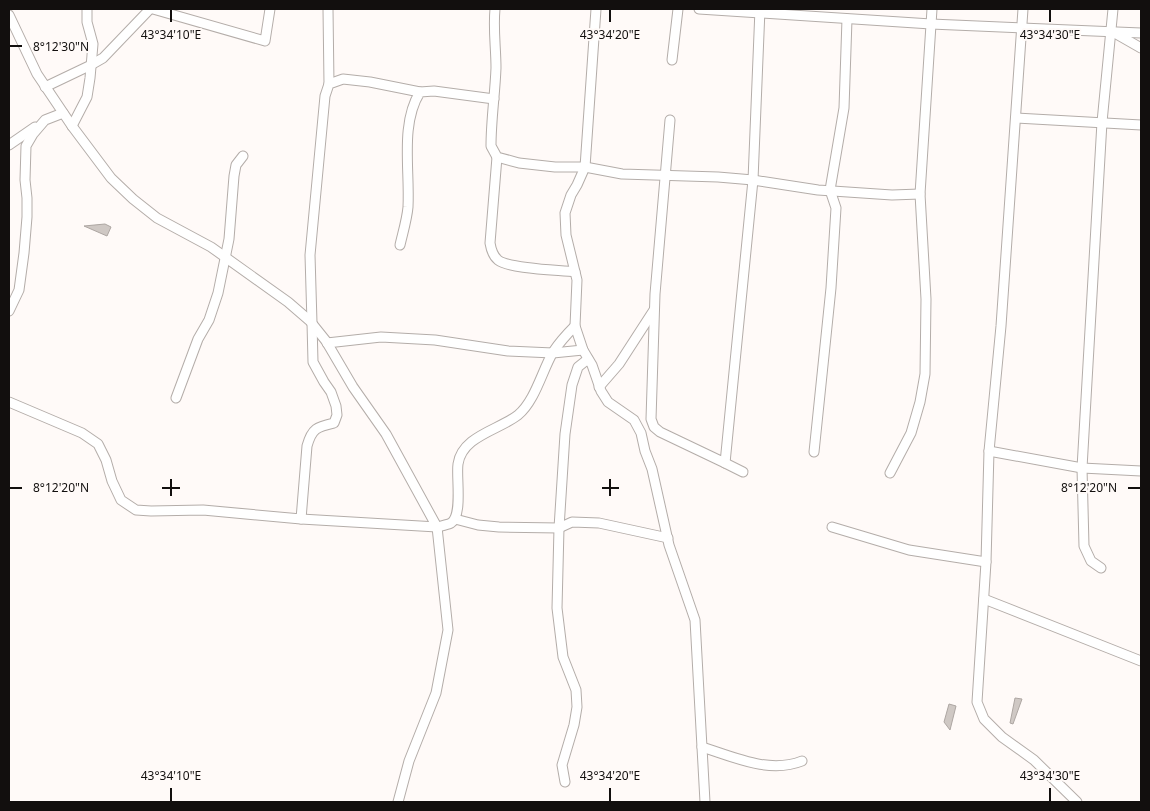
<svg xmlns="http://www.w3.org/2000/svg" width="1150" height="811" font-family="'Noto Sans',sans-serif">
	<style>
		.building { fill: #cfc8c4; stroke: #ada6a2 }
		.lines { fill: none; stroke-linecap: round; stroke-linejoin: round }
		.minor-casing { stroke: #b4ada9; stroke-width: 11 }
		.minor { stroke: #fff; stroke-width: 9 }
		.ticks { fill: none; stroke: #120f0e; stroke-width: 2 }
		.ticks-label { font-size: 12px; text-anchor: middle; fill: #120f0e; stroke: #fffaf8; stroke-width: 4; stroke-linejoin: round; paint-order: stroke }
	</style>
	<rect width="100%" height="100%" fill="#fffaf8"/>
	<!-- building -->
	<g class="building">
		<path d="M105,224L111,227L107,236L84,226Z"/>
		<path d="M1015,698L1022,699L1013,724L1010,723Z"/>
		<path d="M949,704L956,706L950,730L944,722Z"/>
	</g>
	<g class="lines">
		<!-- minor casing -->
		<g class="minor-casing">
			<g id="minor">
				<path d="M153,9L265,41L270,9"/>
				<path d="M328,9L329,84"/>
				<path d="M495,9C493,29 496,48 496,68C495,94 491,120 491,146L497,157L519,163L555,167H585L622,174L718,177L753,180L818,190L892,195L920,194"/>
				<path d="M596,9L585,167L577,185L571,195L565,213L566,235L577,280L575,326L583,350L592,365L601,391L608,402L634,420L641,433L645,451L652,469L669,545L695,620L705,802"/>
				<path d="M699,9L931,24L1141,33"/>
				<path d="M1023,9L1001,326L989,451L986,562L977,702L984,719L1002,737L1034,760L1077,802"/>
				<path d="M9,15L37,74L72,126L111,178L133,199L157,218L211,247L288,302L310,321L326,341L353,387L386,434L437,527L448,630L436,693L409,761L398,802"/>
				<path d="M1113,32L1141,48"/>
				<path d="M672,60L678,9"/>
				<path d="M45,87L89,66L103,58L150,9"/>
				<path d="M1016,118L1141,125"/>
				<path d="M670,120L655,294L651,419L654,427L660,432L725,463L753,180L760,9"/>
				<path d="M72,126L87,97L90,78L93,44L87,22V9"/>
				<path d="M9,145L35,127"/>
				<path d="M497,157L490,243C491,249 493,256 498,260C509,269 559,270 575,272"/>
				<path d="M400,245C403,232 407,219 408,207C410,170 400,124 420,92L434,91L494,99"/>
				<path d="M9,311L19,290L24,253L27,217V198L25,180L26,146L33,134L45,120L63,113"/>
				<path d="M327,343L381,337L435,340L508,351L553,353L583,350"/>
				<path d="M599,387L619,364L654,310"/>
				<path d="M176,398L198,339L209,320L218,293L229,239L234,176L236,165L243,156"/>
				<path d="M9,402L82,433L98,444L106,460L112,481L121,500L136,510L151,511L203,510L301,519L307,446C312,428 317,427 334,423L337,415L336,406L331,392L324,382L313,362L312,323L310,255L325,96L329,84L343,79L370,82L420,92"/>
				<path d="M989,451L1082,468L1141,471"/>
				<path d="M814,452L831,288L836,208L830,190L844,108L847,19"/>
				<path d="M725,463L743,472"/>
				<path d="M890,473L911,433L920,402L925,374L926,299L920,194L932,9"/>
				<path d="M301,519L437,527C441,526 447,525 451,523C463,515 456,477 458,464C462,436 499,430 518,415C535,401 542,371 553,352C559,343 567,334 575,326"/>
				<path d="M455,519L478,525L499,527L559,528L572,522L599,523L668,538"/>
				<path d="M832,527L909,550L986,562"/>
				<path d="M1101,568L1091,561L1084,546L1082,468L1102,122L1113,9"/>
				<path d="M984,599L1141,661"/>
				<path d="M702,747C734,757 769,774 802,761"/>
				<path d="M565,782L562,765L574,725L577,707L576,690L563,657L557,608L559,528L565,434L572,385L578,367L588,359"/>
			</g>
		</g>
		<!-- minor -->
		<use href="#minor" class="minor"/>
	</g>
	<!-- ticks -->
	<path class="ticks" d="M171,10V22M610,10V22M1050,10V22M10,46H22M171,479V496M610,479V496M10,488H22M162,488H180M602,488H619M1128,488H1140M171,788V801M610,788V801M1050,788V801"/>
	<g class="ticks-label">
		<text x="171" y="39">43°34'10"E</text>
		<text x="610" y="39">43°34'20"E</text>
		<text x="1050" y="39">43°34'30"E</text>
		<text x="61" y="51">8°12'30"N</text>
		<text x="61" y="492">8°12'20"N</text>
		<text x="1089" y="492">8°12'20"N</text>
		<text x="171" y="780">43°34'10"E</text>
		<text x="610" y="780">43°34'20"E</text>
		<text x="1050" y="780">43°34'30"E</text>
	</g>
	<!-- border -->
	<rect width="1150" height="811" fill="none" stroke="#120f0e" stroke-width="20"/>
</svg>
